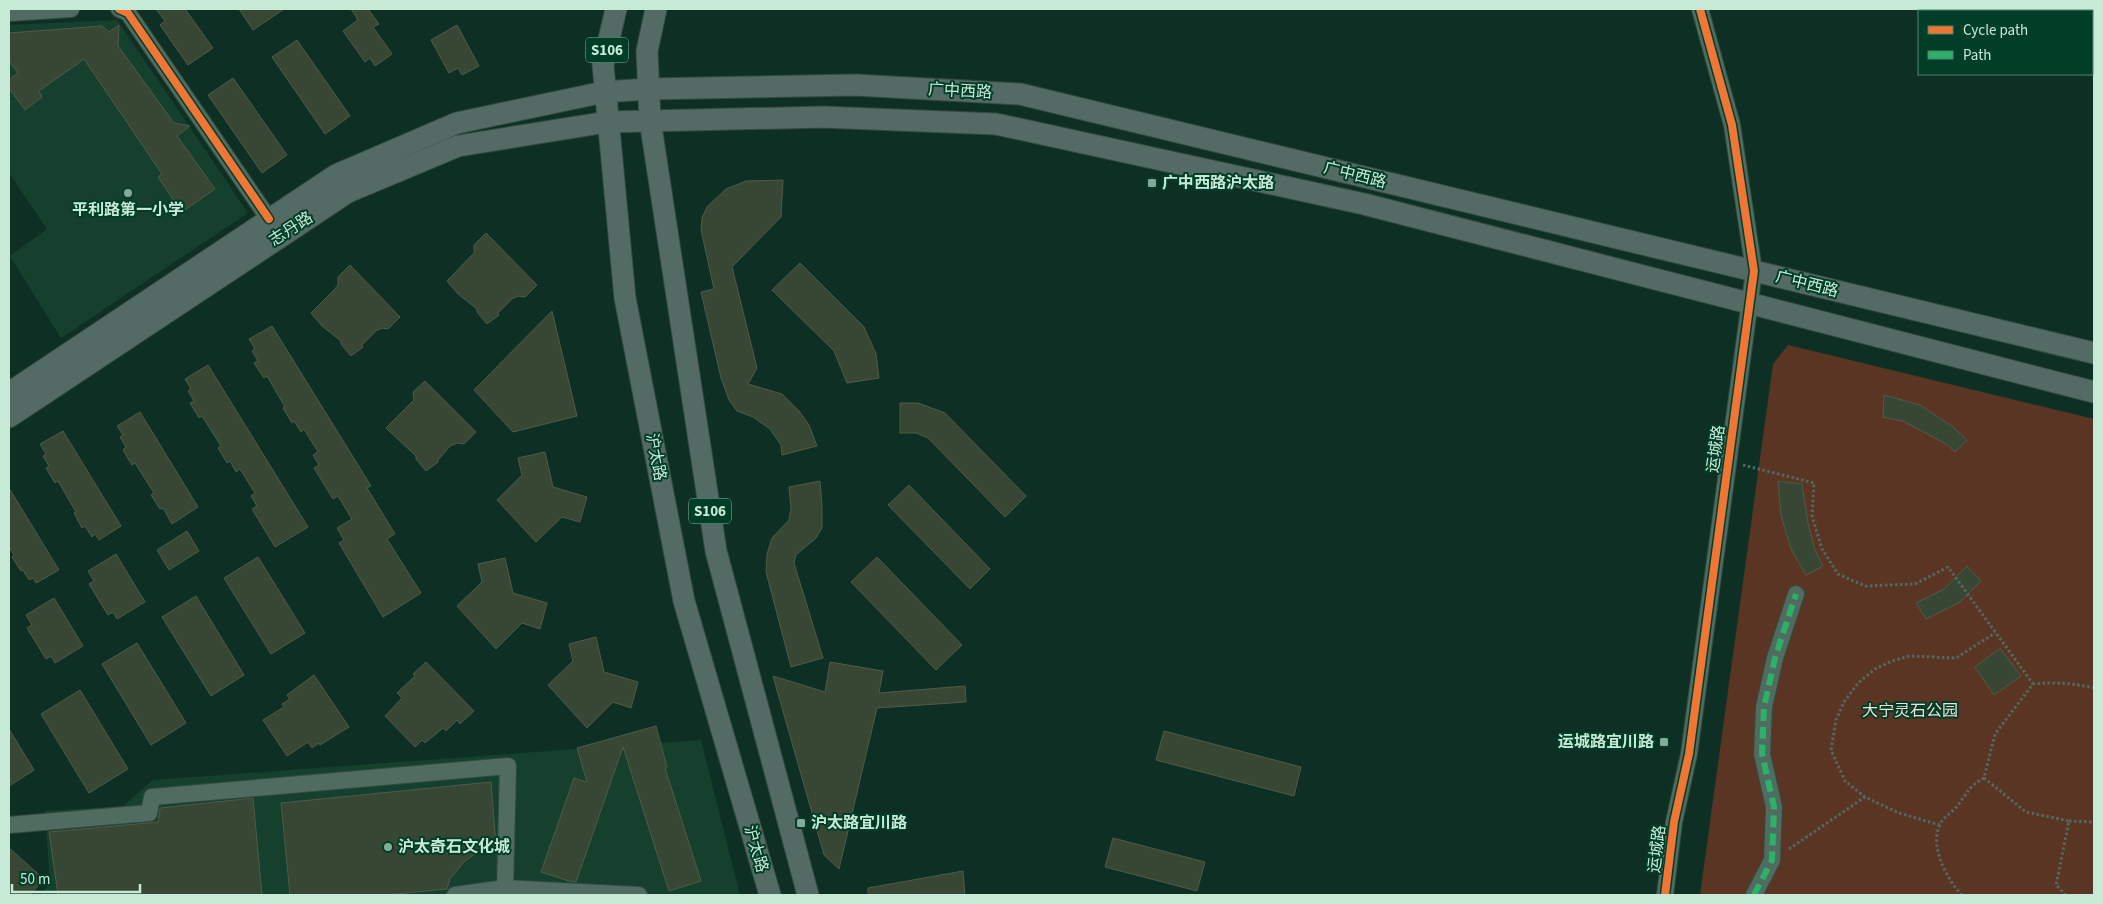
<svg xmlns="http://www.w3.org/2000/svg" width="2103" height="904" font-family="'Source Sans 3','Noto Sans SC',sans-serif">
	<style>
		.built { fill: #16402e }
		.green { fill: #5b3523 }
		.building { fill: #384733; stroke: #4e5b49 }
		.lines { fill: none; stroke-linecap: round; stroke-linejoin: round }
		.minor-casing { stroke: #344b41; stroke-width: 18 }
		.major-casing { stroke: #344b41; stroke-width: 23 }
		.path { stroke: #51695f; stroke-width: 3; stroke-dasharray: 2.5 2.5; stroke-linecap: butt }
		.minor { stroke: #506c60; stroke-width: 16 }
		.major { stroke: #536a65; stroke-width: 21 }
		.quiet { stroke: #2db169; stroke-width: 6; stroke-dasharray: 12 6; stroke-linecap: butt }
		.cycleway-casing { stroke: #003e28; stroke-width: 11 }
		.cycleway { stroke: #f07635; stroke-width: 8 }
		.poi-dot { fill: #86a998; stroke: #003e28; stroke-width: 2 }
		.labels { text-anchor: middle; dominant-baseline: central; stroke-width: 4; stroke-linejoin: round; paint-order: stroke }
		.shield { fill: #003e28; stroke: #8bb6a2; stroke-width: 1 }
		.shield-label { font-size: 15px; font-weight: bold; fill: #c7ead7 }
		.street-label { font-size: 16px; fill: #c7ead7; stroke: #003e28 }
		.poi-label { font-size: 16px; font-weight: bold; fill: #c7ead7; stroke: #003e28; text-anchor: start }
		.park-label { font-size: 16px; fill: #f2ded6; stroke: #003e28 }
	</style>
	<rect width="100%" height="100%" fill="#0e3024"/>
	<!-- built -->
	<g class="built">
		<path d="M117,20L248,213L61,338L10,256L47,229L9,173V25Z"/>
		<path d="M701,740L740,895H41L50,882L45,811L123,806L153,780Z"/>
	</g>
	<!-- green -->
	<path class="green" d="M1788,345L2094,419V895H1700L1773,364Z"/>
	<!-- building -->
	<g class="building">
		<path d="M156,9H185L213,48L188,65L160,25L165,21Z"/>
		<path d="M239,9H284L253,30Z"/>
		<path d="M351,9H368L379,24L373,27L392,54L375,66L370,58L365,62L343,31L358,20Z"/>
		<path d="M119,25L118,46L174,123L190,126L177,136L215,189L182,212L158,177L162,174L84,59L39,91L42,97L25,110L9,88V80L18,73L9,61V33L102,26L109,32Z"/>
		<path d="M457,25L479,66L462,75L458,68L449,73L431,40Z"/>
		<path d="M297,40L350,116L325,134L272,57Z"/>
		<path d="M233,78L287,155L262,173L208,95Z"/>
		<path d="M783,180L781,217L732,267L757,368L748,384L782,394L799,411L809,425L817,446L782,455L781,445L770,429L753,417L737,411L729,400L721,378L701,292L714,289L701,230L702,218L707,207L726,189L746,181Z"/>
		<path d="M486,233L537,285L525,297L518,296L512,299L498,313L499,315L487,324L477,312V309L458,294L447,281L470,257L474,253V245Z"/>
		<path d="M800,263L864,327L876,354L879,378L847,383L834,351L772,290Z"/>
		<path d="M350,265L400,317L388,329L382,328L376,331L362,345L363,347L351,356L341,344V341L322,326L311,313L334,290L338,285V277Z"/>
		<path d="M552,311L577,416L513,432L474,390Z"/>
		<path d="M272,326L371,486L367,488L395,534L387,539L421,593L383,617L339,543L344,540L337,528L352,519L338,496L333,499L314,468L319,465L313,455L318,452L304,429L301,432L294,421L292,423L283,408L285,407L267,376L264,378L254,363L258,361L252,351L255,349L249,339Z"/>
		<path d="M208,365L308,527L275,547L252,509L257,506L251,496L255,493L240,469L236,472L230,461L227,463L218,448L221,446L202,416L199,418L190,403L194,401L188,391L191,389L185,379Z"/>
		<path d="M425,381L476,432L464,444L457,443L450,446L438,460V462L426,471L416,459V456L386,428L414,400L413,392Z"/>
		<path d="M1884,395L1920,405L1953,427L1967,440L1955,452L1948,445L1903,421L1883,417Z"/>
		<path d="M900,403H918L945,413L1026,496L1005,517L928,438L916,433H900Z"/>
		<path d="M140,412L198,507L172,524L163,508L160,509L151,495L154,493L135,463L132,465L123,450L126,447L120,437L123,435L117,426Z"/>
		<path d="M63,431L121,526L99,540L95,534L92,537L85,526L82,528L74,513L76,512L58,481L55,483L46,468L49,466L43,456L46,454L40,444Z"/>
		<path d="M545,452L553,487L587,497L580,522L562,517L536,542L497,500L522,475L518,458Z"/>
		<path d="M820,481L822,505V528L816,538L796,555L794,563L823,658L791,667L766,572L767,554L772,538L789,520L791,508L789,487Z"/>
		<path d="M1778,481L1802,484L1808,523L1815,550L1823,566L1806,575L1791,549L1781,515Z"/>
		<path d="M909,485L990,569L970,589L888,505Z"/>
		<path d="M9,488L59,570L36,583L33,578L29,580L23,570L21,571L12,557L14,555L9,547Z"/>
		<path d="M187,531L199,551L169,570L157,550Z"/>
		<path d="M116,554L145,602L117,619L113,612L108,615L89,584L94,581L88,571Z"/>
		<path d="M258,557L305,633L271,654L224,578Z"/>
		<path d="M877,557L962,645L936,670L851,582Z"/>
		<path d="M505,558L513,593L547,603L540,629L522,623L496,649L457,606L482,582L478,564Z"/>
		<path d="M1967,566L1981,581L1960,602L1926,619L1916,603L1944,589Z"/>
		<path d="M196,596L244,675L211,696L162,617Z"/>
		<path d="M54,598L83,646L55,663L51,656L46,659L27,628L32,625L26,615Z"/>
		<path d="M596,637L604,672L638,682L631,708L613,702L587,728L548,685L573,661L569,644Z"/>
		<path d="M137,643L186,723L151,745L102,664Z"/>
		<path d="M2000,648L2021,676L1994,695L1975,667Z"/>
		<path d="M426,662L474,711L460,724L457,720L446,731L443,728L425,743L422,740L415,747L385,716L402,698L397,693L415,676L413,674Z"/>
		<path d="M830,662L883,671L879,693L965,686L966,702L877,708L839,869L824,855L773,676L825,692Z"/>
		<path d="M314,675L349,727L320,745L319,743L312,748L308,742L287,756L263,720L284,707L282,704L290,699L287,695Z"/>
		<path d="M80,690L128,769L89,793L41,714Z"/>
		<path d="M656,726L667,767L665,768L701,881L669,891L623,747L576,882L569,881L541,872L574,778L587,782L577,748Z"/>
		<path d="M9,729L34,770L9,786Z"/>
		<path d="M1164,731L1301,767L1294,796L1156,760Z"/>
		<path d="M491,782L496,846L473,855L464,862L450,879L447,889L386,895H290L281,803Z"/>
		<path d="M253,798L262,895H58L49,832L158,822L160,808Z"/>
		<path d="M1113,838L1205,862L1197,891L1105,867Z"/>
		<path d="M9,848L44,879L30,895H9Z"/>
		<path d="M963,871L965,895H868V888Z"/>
	</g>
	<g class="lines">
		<!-- minor casing -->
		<g class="minor-casing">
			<g id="minor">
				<path d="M119,9L128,13L269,219"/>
				<path d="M9,13L71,9"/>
				<path d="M9,825L149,813L152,797L508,766L505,888"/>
				<path d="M455,895L505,888L639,895"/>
				<path d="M1665,895L1674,822L1689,754L1754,271L1732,125L1700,9"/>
				<path d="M1754,895L1772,860L1774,807L1762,754L1764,707L1775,658L1796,594"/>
			</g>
		</g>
		<!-- major casing -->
		<g class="major-casing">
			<g id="major">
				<path d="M616,9L603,65L625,298L684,601L770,895"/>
				<path d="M656,9L647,51L650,120L716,551L808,895"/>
				<path d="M9,393L336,175L457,123L604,92L648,89L855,85L1020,94L2094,353"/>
				<path d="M9,417L348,192L458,146L607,122L823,117L996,124L1364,204L2094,392"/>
			</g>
		</g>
		<!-- path -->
		<g class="path">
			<path d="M1743,465L1814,483L1812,516L1822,549L1838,574L1865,586L1915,584L1948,567L2033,684"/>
			<path d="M2069,821L2094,822"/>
			<path d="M1940,825L1899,813L1865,797L1845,781L1831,750L1836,720L1844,702L1858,683L1875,669L1892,661L1910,656L1956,658L1995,633"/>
			<path d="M1789,849L1865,797"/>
			<path d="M1962,895C1947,880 1929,846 1940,825C1943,817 1953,812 1958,805C1969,791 1968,787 1984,778"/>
			<path d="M2066,895L2056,885L2069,821L2026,812L1984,778L1995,734L2033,684C2055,682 2073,683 2094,688"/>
		</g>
		<!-- minor -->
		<use href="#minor" class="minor"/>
		<!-- major -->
		<use href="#major" class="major"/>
		<!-- quiet -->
		<path class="quiet" d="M1754,895L1772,860L1774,807L1762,754L1764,707L1775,658L1796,594"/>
		<!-- cycleway casing -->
		<g class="cycleway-casing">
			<g id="cycleway">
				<path d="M119,9L128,13L269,219"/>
				<path d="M1665,895L1674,822L1689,754L1754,271L1732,125L1700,9"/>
			</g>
		</g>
		<!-- cycleway -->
		<use href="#cycleway" class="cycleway"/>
	</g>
	<!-- markers -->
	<g class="poi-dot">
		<rect x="1147" y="178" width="10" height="10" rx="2.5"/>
		<circle cx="128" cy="193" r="5"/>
		<rect x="1659" y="737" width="10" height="10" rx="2.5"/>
		<rect x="796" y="818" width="10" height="10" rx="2.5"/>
		<circle cx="388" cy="847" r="5"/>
	</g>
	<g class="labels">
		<!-- shield labels -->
		<g class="shield">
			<rect x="586" y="37.5" width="42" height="25" rx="4"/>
			<rect x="689" y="498.5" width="42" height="25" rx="4"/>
		</g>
		<g class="shield-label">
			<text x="607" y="50">S106</text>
			<text x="710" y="511">S106</text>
		</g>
		<!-- street labels -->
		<g class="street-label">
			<text transform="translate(960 91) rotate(3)">广中西路</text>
			<text transform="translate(1355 175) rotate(14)">广中西路</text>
			<text transform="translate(291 229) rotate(-33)">志丹路</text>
			<text transform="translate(1807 284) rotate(14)">广中西路</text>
			<text transform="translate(1716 449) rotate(-82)">运城路</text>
			<text transform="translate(656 457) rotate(79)">沪太路</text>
			<text transform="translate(756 849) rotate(74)">沪太路</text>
			<text transform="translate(1657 849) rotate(-83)">运城路</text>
		</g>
		<!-- poi labels -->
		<g class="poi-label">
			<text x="1162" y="183">广中西路沪太路</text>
			<text x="128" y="210" text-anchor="middle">平利路第一小学</text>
			<text x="1654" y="742" text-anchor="end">运城路宜川路</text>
			<text x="811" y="823">沪太路宜川路</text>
			<text x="398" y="847">沪太奇石文化城</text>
		</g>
		<!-- park labels -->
		<g class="park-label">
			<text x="1910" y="711">大宁灵石公园</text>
		</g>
	</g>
	<!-- border -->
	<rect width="2103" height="904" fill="none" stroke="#c7ead7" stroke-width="20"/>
	<!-- legend -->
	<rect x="1918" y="10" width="175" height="65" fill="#003e28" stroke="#50836e"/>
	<rect x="1928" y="26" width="25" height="8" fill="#f07635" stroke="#50836e"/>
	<text x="1963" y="35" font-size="15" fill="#c7ead7">Cycle path</text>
	<rect x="1928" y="51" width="25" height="8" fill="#2db169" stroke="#50836e"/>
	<text x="1963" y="60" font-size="15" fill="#c7ead7">Path</text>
	<!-- scale -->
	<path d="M12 884v8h128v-8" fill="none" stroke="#c7ead7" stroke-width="2.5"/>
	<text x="20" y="884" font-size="15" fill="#c7ead7" stroke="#003e28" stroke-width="4" paint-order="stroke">50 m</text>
</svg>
